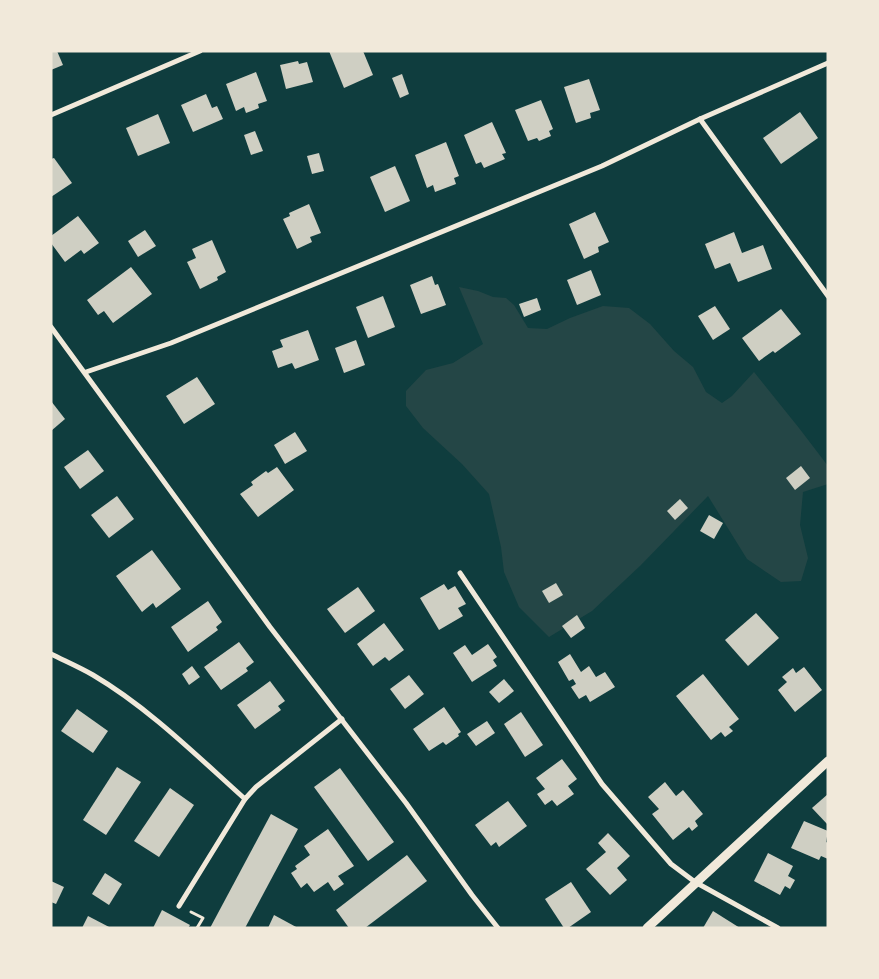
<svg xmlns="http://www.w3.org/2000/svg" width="879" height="979" font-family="Cabin,sans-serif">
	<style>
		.green { fill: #244646 }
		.building { fill: #cfcfc3 }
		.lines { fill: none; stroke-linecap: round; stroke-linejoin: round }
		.path { stroke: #f1e9da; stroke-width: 3 }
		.minor { stroke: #f1e9da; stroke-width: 5 }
		.tertiary { stroke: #f1e9da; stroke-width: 9 }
	</style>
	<rect width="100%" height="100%" fill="#0f3d3e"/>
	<!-- green -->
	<path class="green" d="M459,287L478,291L493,297L506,298L514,305L528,328L547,329L570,318L603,306L629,308L650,324L674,351L693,367L706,392L722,403L732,396L754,372L799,428L828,466V484L803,492L800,525L808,558L801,581L781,582L747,559L708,496L641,565L592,611L549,637L519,607L504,572L501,547L489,494L462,464L423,428L406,406V391L426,370L453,363L483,344Z"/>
	<!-- building -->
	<g class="building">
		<path d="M51,51H57L63,65L51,70Z"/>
		<path d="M329,51H363L373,75L344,88Z"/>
		<path d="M298,61L299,64L307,62L313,82L286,89L280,65Z"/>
		<path d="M256,72L267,101L258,104L259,108L246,113L244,107L236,111L226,84Z"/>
		<path d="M402,74L409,94L400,98L392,78Z"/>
		<path d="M589,79L600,110L590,113L591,118L576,123L564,87Z"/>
		<path d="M206,94L212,108L217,106L223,119L193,132L181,105Z"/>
		<path d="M541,100L553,129L549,131L551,136L539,141L537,138L528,141L515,110Z"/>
		<path d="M800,112L818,138L781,164L763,138Z"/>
		<path d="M158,114L170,143L138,156L126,128Z"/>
		<path d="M492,122L506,153L502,154L505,159L484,168L481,162L476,164L464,135Z"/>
		<path d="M255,131L263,151L251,155L244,135Z"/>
		<path d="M446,142L459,176L454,178L456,184L435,192L433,185L427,188L415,155Z"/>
		<path d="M319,153L324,171L312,174L307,156Z"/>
		<path d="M54,158L72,183L51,197V159Z"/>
		<path d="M395,166L410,201L385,212L370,177Z"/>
		<path d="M309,204L321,233L310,237L312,242L297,249L283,219L290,216L289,213Z"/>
		<path d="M595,212L609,242L598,247L599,252L584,259L569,224Z"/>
		<path d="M78,216L99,243L84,254L81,250L65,262L51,243V236Z"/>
		<path d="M145,230L156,246L138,257L128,241Z"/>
		<path d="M734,232L742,253L763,245L772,269L738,282L730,263L715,269L705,244Z"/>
		<path d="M212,240L226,272L217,277L218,280L200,289L187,262L196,258L192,249Z"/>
		<path d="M131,267L152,294L113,323L104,311L98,315L87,300Z"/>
		<path d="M591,270L601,295L577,305L567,280Z"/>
		<path d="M432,276L435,285L438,284L446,305L421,314L410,285Z"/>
		<path d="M383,296L395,327L368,338L356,307Z"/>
		<path d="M537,298L541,310L524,317L519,304Z"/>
		<path d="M715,306L730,329L713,340L698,316Z"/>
		<path d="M781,309L801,334L775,353L773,351L759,361L742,338Z"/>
		<path d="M308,330L319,360L295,369L292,363L278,368L272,351L283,347L280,340Z"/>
		<path d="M356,340L365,365L344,373L335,348Z"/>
		<path d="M197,377L215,404L184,424L166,396Z"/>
		<path d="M51,401L65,419L51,431Z"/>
		<path d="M295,432L307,451L285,464L274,445Z"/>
		<path d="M88,450L104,471L80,489L64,467Z"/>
		<path d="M801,466L810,478L795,490L786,478Z"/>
		<path d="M277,467L294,490L258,517L240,494L253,485L251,482L266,471L268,473Z"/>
		<path d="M117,496L134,519L109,538L91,515Z"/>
		<path d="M680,499L688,508L675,520L667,511Z"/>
		<path d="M709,515L723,523L714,539L700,531Z"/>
		<path d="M152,550L181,589L156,608L153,603L142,612L116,576Z"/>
		<path d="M556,583L563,595L549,603L542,591Z"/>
		<path d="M444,584L448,590L455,586L466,604L458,608L463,616L439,630L420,598Z"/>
		<path d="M358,587L375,611L345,633L327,609Z"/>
		<path d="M208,601L222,622L216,627L218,630L188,652L171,627Z"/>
		<path d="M756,613L779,638L748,666L725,640Z"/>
		<path d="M577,615L585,628L571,638L562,626Z"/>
		<path d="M384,623L404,650L389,661L385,657L373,666L357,644Z"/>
		<path d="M239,642L254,662L246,668L248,671L221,690L204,667Z"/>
		<path d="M488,644L497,657L493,660L497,666L472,682L453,653L465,645L472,655Z"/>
		<path d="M570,654L581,672L589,666L596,677L605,672L615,687L590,702L586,695L579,699L571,687L576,684L573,679L569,681L558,662Z"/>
		<path d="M192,666L200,677L189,685L182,674Z"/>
		<path d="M804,667L822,690L795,712L778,690L787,682L782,677L793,668L796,673Z"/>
		<path d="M703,674L739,719L729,727L733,731L725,737L721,732L711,740L676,696Z"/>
		<path d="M409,675L424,694L405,709L390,689Z"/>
		<path d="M504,679L514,691L499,703L489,692Z"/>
		<path d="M270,681L285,701L278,706L281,710L255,729L237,705Z"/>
		<path d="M444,707L461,732L458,734L459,736L446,745L443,742L429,751L413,729Z"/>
		<path d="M77,709L108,731L93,753L61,731Z"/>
		<path d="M521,712L543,745L525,757L504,724Z"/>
		<path d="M487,721L495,733L476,746L467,734Z"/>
		<path d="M562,759L577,779L568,786L574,794L557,806L552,800L545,805L537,794L545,789L536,778Z"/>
		<path d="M117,767L141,782L106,835L83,820Z"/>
		<path d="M340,768L394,842L368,861L314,787Z"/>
		<path d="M665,782L676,796L683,790L703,814L695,821L698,826L692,831L689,827L673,840L652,814L659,809L648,797Z"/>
		<path d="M170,788L194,805L159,857L134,841Z"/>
		<path d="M828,794V825L812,808Z"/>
		<path d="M508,801L527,826L499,847L496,842L491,846L475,825Z"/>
		<path d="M271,814L298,829L245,928H210Z"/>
		<path d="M804,821L828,831L826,842L828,843V859L821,856L819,860L791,848Z"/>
		<path d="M328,829L354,866L338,876L344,884L334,891L328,882L314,892L307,883L301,888L291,873L297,869L295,866L310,855L304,846Z"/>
		<path d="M608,833L630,856L617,868L627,880L610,895L586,869L606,852L598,843Z"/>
		<path d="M768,853L793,866L788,876L795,880L790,889L785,886L780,895L754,881Z"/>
		<path d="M407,855L427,881L365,928H349L336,910Z"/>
		<path d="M105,873L122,884L109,905L92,894Z"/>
		<path d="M51,881L64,887L56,904L51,902Z"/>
		<path d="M571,882L591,912L568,928H564L545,899Z"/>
		<path d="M162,910L190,925L188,928H153Z"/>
		<path d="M713,911L740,928H703Z"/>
		<path d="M274,915L298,928H268Z"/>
		<path d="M88,916L111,928H82Z"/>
	</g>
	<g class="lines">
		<!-- path -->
		<path class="path" d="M191,912L203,918L197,928"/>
		<!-- minor -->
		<g class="minor">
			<path d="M51,115L200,51"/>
			<path d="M700,119L828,296"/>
			<path d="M51,327L270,627L406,803L472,895L498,928"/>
			<path d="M86,372L171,343L602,166L700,119L828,63"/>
			<path d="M460,573L602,784L671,864L695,882L778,928"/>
			<path d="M51,654C65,661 79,667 93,675C149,708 197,756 245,799L256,787L342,719"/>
			<path d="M179,906L245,799"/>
		</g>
		<!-- tertiary -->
		<path class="tertiary" d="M647,928L828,761"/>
	</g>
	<!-- border -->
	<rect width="879" height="979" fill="none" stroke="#f1e9da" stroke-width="105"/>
</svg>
